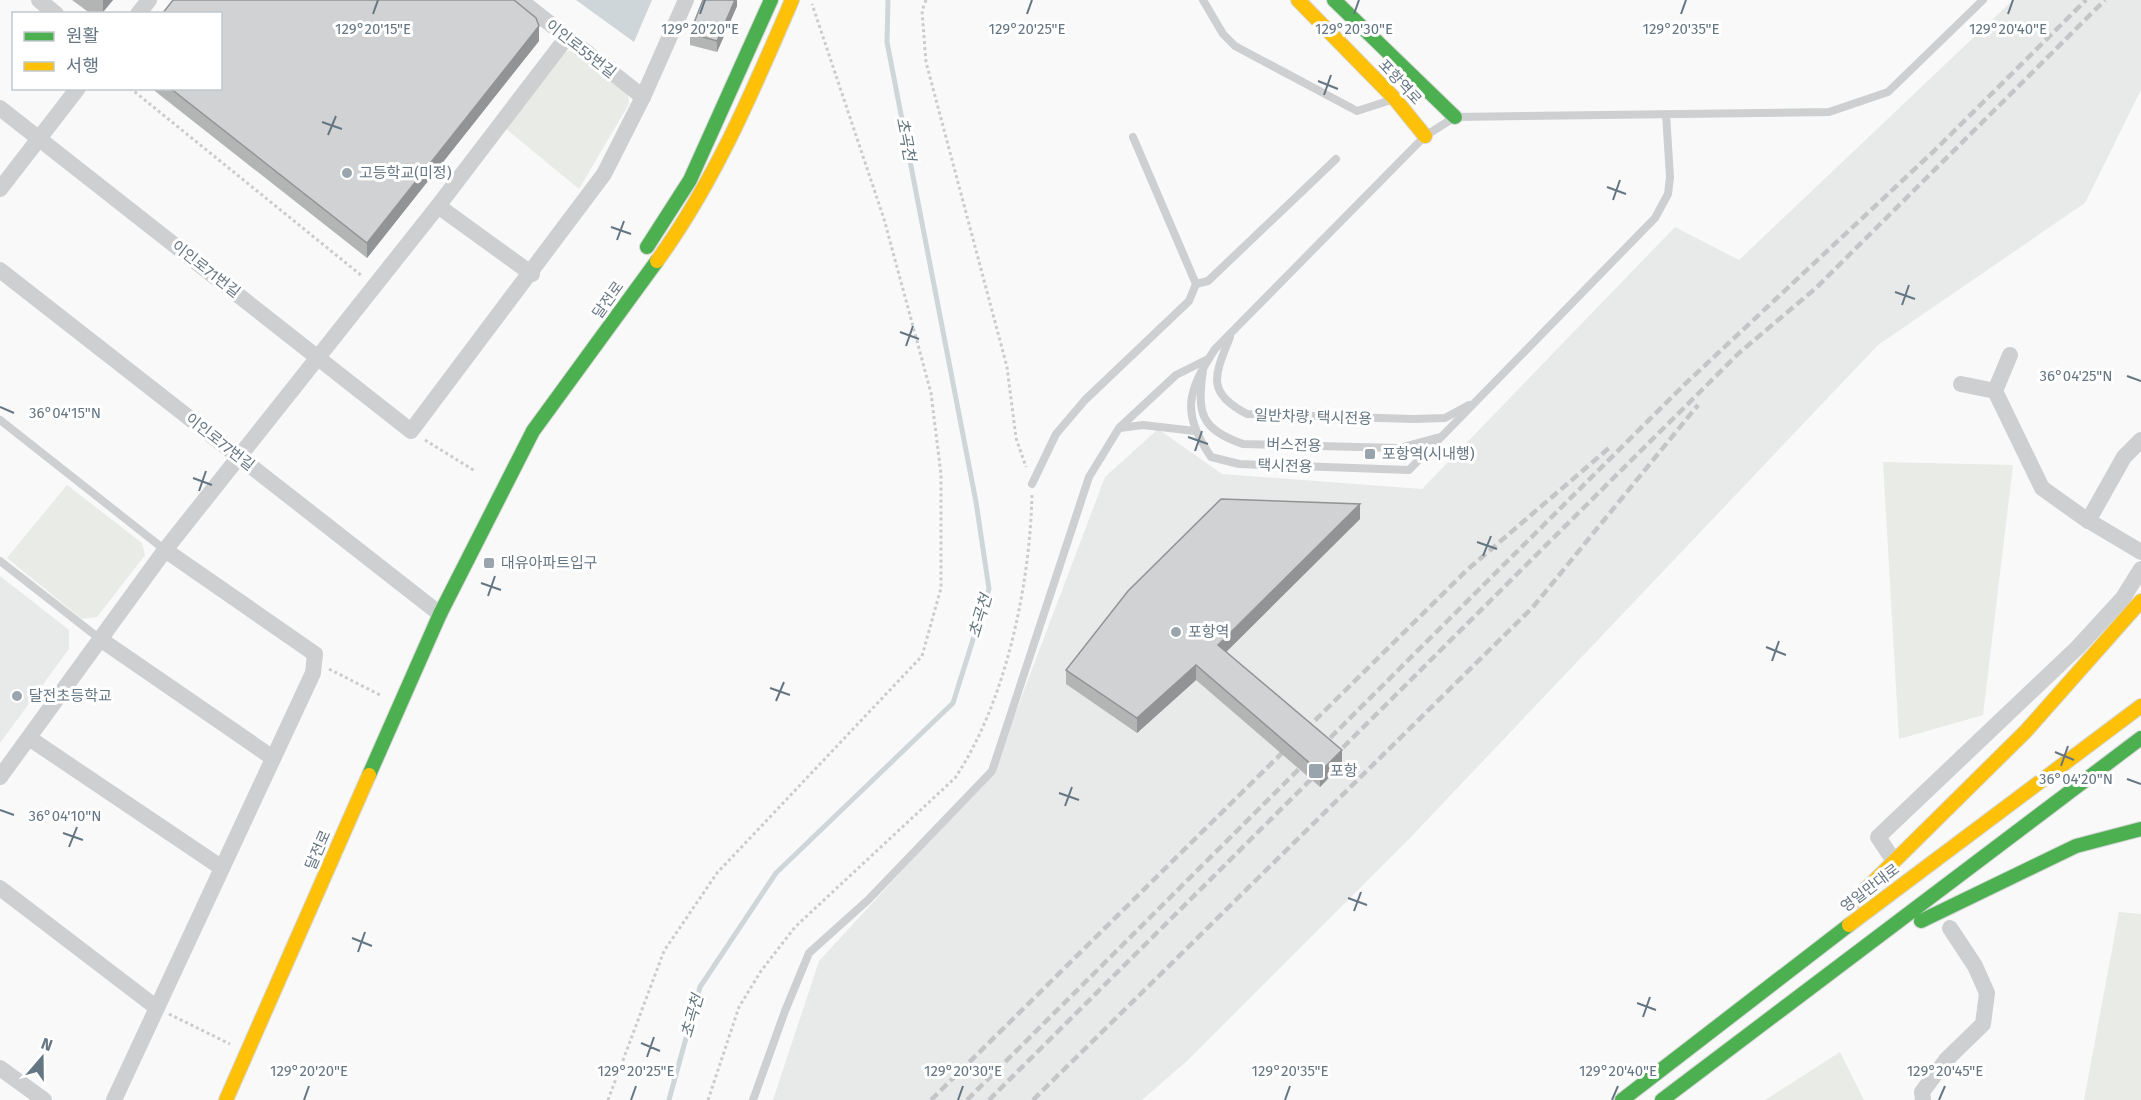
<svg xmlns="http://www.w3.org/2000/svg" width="2141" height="1100" font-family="'Fira Sans','Noto Sans KR',sans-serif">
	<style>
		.built { fill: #e8e9e9 }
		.green { fill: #e8ebe6 }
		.water { fill: #ced6d9 }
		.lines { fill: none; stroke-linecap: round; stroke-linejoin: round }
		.stream { stroke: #ced6d9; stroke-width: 5 }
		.fast-casing { stroke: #d5d6d7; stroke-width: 16 }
		.slow-casing { stroke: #d5d6d7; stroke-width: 16 }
		.path { stroke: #cbcccd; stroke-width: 3; stroke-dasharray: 3 3; stroke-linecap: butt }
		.lane { stroke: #cecfd0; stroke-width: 8 }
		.street { stroke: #cecfd0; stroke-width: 16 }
		.fast { stroke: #4caf50; stroke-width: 14 }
		.slow { stroke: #ffc107; stroke-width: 14 }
		.rail { stroke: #c3c5c6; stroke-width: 4.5; stroke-dasharray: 9 4.5; stroke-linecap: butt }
		.wall { fill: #b3b5b5 }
		.shaded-wall { fill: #929394 }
		.building { fill: #d0d2d3; stroke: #929394; stroke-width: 1.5 }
		.ticks { fill: none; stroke: #657683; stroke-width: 2 }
		.poi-dot { fill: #99a4ac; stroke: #fff; stroke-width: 2 }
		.labels { text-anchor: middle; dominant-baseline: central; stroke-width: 6; stroke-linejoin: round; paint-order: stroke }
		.street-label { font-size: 15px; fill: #657683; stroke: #fff }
		.poi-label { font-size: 15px; fill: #657683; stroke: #fff; text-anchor: start }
		.water-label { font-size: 16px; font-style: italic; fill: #60757c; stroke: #fff }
		.ticks-label { font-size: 15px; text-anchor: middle; fill: #657683; stroke: #fff; stroke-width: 6; stroke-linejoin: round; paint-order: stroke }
	</style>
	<rect width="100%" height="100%" fill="#f9f9f9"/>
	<!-- built -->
	<g class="built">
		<path d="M2013,0H2141V90L2085,203L1878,345L1409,839L1188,1060L1142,1100H773L819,961L993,772L1105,477L1158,429L1222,474L1422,489L1675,227L1739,260Z"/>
		<path d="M0,576L69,630V649L0,743Z"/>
	</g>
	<!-- green -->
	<g class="green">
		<path d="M576,50L628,91L629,104L579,189L505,128L564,52Z"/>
		<path d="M1883,462L2013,465L1983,715L1899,739Z"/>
		<path d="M67,485L142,543L145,555L97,617L82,619L7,558Z"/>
		<path d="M2119,912L2141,914V1100H2084Z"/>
		<path d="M1840,1052L1864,1100H1765Z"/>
	</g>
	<!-- water -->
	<path class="water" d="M576,0H652L634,42Z"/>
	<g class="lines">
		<!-- stream -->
		<path class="stream" d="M669,1100L700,987L776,873L953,703L989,589L976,502L887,42L888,0"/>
		<!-- fast casing -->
		<g class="fast-casing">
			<g id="fast">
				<path d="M1334,0L1455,117"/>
				<path d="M647,247L690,180L771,0"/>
				<path d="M369,775L440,614L533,431L657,261"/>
				<path d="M1921,921L2076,846L2141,829"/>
				<path d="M1622,1100L1849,925"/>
				<path d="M1662,1100L2141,738"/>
			</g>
		</g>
		<!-- slow casing -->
		<g class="slow-casing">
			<g id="slow">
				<path d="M1298,0L1395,99L1425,136"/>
				<path d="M657,261C715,181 753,91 792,0"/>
				<path d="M1853,902L2026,731L2141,601"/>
				<path d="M1849,925L2141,706"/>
				<path d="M226,1100L369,775"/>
			</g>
		</g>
		<!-- path -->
		<g class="path">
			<path d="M926,0L922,11L926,62L1007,367L1016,438L1026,467"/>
			<path d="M130,88L362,276"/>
			<path d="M425,440L475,471"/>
			<path d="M329,669L382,696"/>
			<path d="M169,1014L230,1044"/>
			<path d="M608,1100L664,951L717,873L922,656L941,588V474L931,393L884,219L812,4"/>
			<path d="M708,1100L739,1007L761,971L795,927L955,778C1006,702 1030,585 1032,494"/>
		</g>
		<!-- lane -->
		<g class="lane">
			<path d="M1203,0L1223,34L1235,46L1357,111L1391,100"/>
			<path d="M1666,114L1670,177L1668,194L1655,218L1409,470L1239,464L1211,457C1181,412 1187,392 1215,349L1425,136L1455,117L1829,112L1888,92L1983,0"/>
			<path d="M1196,284L1208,281L1336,159"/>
			<path d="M1230,337C1215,375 1205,392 1247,414L1414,419L1445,418L1469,405"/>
			<path d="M1203,370C1197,413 1200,429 1243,444L1399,448L1440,437"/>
			<path d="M0,420L165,550"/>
			<path d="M1120,428L1143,425L1195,431"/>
			<path d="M1032,484L1056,434L1085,400L1189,301L1196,284L1133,137"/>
			<path d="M0,561L100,639"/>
			<path d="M753,1100L785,1011L809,953L868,900L992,771L1089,477L1119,428L1176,375L1208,359"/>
		</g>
		<!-- street -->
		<g class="street">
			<path d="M39,0L56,14"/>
			<path d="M520,0L643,97"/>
			<path d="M138,14L149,0"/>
			<path d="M0,108L411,431L604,174L643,97L686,0"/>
			<path d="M0,189L78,88"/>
			<path d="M438,206L532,274"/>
			<path d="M0,270L440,614"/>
			<path d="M2010,355L1995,391L2042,488L2084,518L2141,552"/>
			<path d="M1961,384L1995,391"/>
			<path d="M2088,521L2124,457L2141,440"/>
			<path d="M100,639L273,758"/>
			<path d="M29,738L222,868"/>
			<path d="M0,777L165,550L438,206L567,37"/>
			<path d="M1890,855L1878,837L2078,647L2123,598L2141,569"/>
			<path d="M0,888L157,1008"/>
			<path d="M0,1068L44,1100"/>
			<path d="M114,1100L313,673L315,654L165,550"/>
			<path d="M1923,1100L1922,1092L1946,1060L1983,1024L1987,993L1975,966L1950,928"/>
		</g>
		<!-- fast -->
		<use href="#fast" class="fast"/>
		<!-- slow -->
		<use href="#slow" class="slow"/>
		<!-- rail -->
		<g class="rail">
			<path d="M931,1100L1467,570L1609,448"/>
			<path d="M967,1100L1685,384L1934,151L2086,0"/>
			<path d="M989,1100L1739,353L1816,288L2105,0"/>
			<path d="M1033,1100L1533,607L1698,405"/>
		</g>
	</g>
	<!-- wall -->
	<g class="wall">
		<path d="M72,0H113L103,12L96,14H91Z"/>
		<path d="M737,0V6L717,52L690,45V33Z"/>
		<path d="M539,41L367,258L151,88H220Z"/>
		<path d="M1360,519L1226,652L1342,764L1320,787L1196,680L1137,733L1066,684V670Z"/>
	</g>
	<!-- shaded-wall -->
	<g class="shaded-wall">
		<path d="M103,0H113L103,12Z"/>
		<path d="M735,0H737V6L717,52V41Z"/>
		<path d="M539,26V41L367,258V243Z"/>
		<path d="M1360,504V519L1218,660V645Z"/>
		<path d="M1196,665V680L1137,733V718Z"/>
		<path d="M1342,750V764L1320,787V772Z"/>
	</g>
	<!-- building -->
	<g class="building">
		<path d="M173,0H514L536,18L539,26L367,243L170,88H220V14H162Z"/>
		<path d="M703,0H735L717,41L690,33Z"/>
		<path d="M1221,499L1360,504L1218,645L1342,750L1320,772L1196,665L1137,718L1066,670L1128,591Z"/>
	</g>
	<!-- ticks -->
	<path class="ticks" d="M373,14L378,0M700,14L705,0M1027,14L1032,0M1354,14L1359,0M1681,14L1686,0M2008,14L2013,0M1318,81L1338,89M1324,95L1331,75M322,122L342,129M328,135L336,116M1607,187L1626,194M1613,200L1620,180M611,227L631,234M617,240L624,221M1895,292L1915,299M1902,305L1909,285M900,332L919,339M906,346L913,326M2127,376L2141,381M0,407L14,413M1188,437L1208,444M1195,451L1202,431M193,478L212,485M199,491L206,471M1477,542L1497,549M1483,556L1491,536M481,583L501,590M488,596L495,576M1766,647L1786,655M1772,661L1779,641M770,688L790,695M776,701L784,682M2055,752L2074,760M2061,766L2068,746M2127,779L2141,784M1059,793L1079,800M1065,806L1072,787M0,810L14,815M63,833L83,840M69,847L77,827M1348,898L1367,905M1354,911L1361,892M352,938L372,946M358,952L365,932M1637,1003L1656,1010M1643,1017L1650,997M641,1043L660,1051M647,1057L654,1037M304,1100L309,1086M631,1100L636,1086M958,1100L963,1086M1285,1100L1290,1086M1612,1100L1618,1086M1939,1100L1945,1086"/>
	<!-- markers -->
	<g class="poi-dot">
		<circle cx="347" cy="173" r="6"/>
		<rect x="1364" y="448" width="12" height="12" rx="3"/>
		<rect x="483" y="557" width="12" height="12" rx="3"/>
		<circle cx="1176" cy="632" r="6"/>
		<circle cx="17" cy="696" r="6"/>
		<rect x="1308" y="763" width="16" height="16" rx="3"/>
	</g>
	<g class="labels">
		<!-- street labels -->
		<g class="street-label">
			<text transform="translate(581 49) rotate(38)">이인로55번길</text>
			<text transform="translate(1400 82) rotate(47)">포항역로</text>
			<text transform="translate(206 269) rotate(38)">이인로71번길</text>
			<text transform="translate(608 300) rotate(-54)">달전로</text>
			<text transform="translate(1313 417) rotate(2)">일반차량, 택시전용</text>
			<text transform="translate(220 442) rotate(38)">이인로77번길</text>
			<text transform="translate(1294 445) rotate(2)">버스전용</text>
			<text transform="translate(1285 466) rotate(2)">택시전용</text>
			<text transform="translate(318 850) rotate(-66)">달전로</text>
			<text transform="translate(1870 888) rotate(-37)">영일만대로</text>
		</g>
		<!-- poi labels -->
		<g class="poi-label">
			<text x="359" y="173">고등학교(미정)</text>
			<text x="1382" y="454">포항역(시내행)</text>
			<text x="501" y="563">대유아파트입구</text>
			<text x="1188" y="632">포항역</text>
			<text x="29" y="696">달전초등학교</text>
			<text x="1330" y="771">포항</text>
		</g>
		<!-- water labels -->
		<g class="water-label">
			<text transform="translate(906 139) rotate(79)">초곡천</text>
			<text transform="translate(980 616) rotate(-73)">초곡천</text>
			<text transform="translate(692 1016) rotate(-74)">초곡천</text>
		</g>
	</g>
	<g class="ticks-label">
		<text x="373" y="34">129°20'15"E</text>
		<text x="700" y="34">129°20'20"E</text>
		<text x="1027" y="34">129°20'25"E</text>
		<text x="1354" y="34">129°20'30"E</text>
		<text x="2008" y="34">129°20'40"E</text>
		<text x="1681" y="34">129°20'35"E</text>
		<text x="2076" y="381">36°04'25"N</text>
		<text x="65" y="418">36°04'15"N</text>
		<text x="2076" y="784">36°04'20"N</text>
		<text x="65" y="821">36°04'10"N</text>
		<text x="309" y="1076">129°20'20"E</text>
		<text x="636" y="1076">129°20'25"E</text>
		<text x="963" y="1076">129°20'30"E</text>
		<text x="1290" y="1076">129°20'35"E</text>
		<text x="1618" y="1076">129°20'40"E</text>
		<text x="1945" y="1076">129°20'45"E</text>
	</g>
	<!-- legend -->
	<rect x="12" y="12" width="210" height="78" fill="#ffffff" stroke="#c1c8cd" stroke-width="1.5"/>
	<rect x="24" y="32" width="30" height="9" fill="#4caf50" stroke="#c1c8cd" stroke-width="1.5"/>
	<text x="66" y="42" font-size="18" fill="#657683">원활</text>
	<rect x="24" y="62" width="30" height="9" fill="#ffc107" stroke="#c1c8cd" stroke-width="1.5"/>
	<text x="66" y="72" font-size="18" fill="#657683">서행</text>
	<!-- north arrow -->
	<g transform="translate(42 1058) rotate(20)" stroke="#ffffff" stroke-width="4.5" paint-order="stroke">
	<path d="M0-4.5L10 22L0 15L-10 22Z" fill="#657683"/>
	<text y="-9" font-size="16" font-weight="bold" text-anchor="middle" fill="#657683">N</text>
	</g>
</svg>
